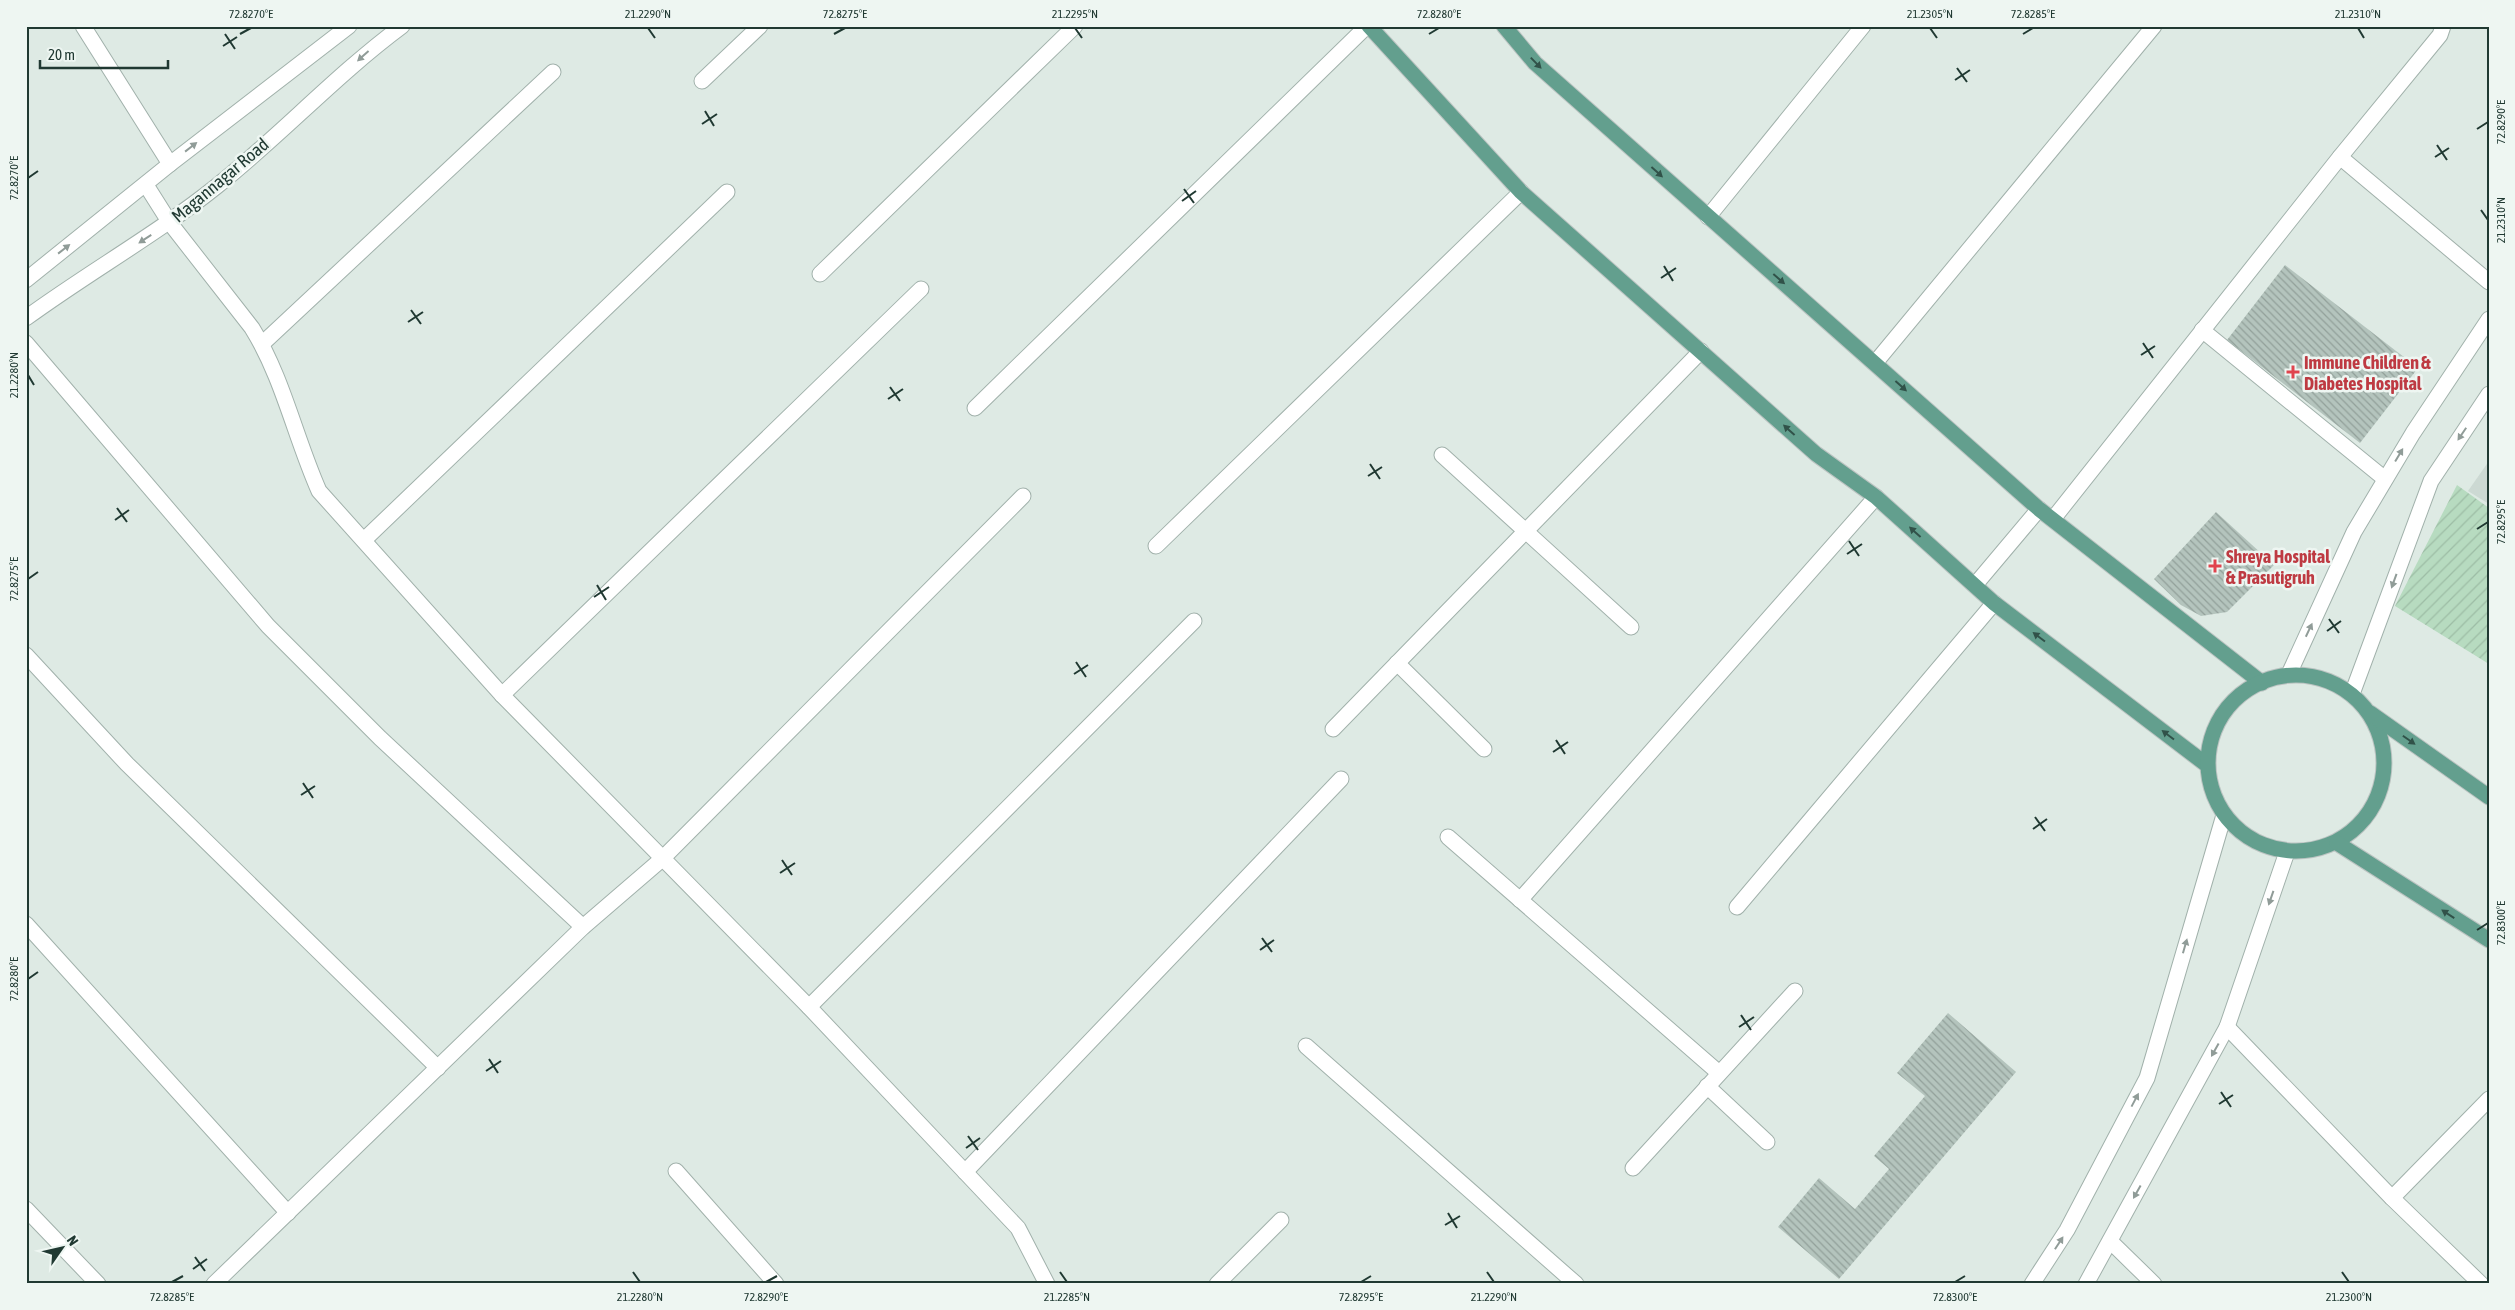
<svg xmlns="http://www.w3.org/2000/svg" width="2515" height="1310" font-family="'Asap Condensed',sans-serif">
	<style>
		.built { fill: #ccd9d3 }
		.garden { fill: url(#garden-furrows) }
		.building { fill: url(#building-back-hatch) }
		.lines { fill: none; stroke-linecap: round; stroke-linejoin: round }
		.minor-casing { stroke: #a1b1ab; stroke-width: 17 }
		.tertiary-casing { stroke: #a1b1ab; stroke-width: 17 }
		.primary-casing { stroke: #bcc4c2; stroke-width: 17 }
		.minor { stroke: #fff; stroke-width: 15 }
		.tertiary { stroke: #fff; stroke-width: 15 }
		.primary { stroke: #639f8e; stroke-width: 15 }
		.oneway { fill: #909c98 }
		.oneway2 { fill: #315249 }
		.ticks { fill: none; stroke: #203932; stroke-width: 2 }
		.health-dot { fill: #e0444e; stroke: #eef6f2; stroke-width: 2 }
		.labels { text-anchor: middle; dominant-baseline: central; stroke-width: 5; stroke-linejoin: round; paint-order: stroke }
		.street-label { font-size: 18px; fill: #203932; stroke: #eef6f2 }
		.health-label { font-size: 18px; font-weight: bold; fill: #be3a42; stroke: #eef6f2; text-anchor: start }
		.neatline { fill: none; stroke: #203932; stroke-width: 2 }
		.ticks-label { font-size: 12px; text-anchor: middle; fill: #203932 }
	</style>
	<defs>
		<pattern id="garden-furrows" width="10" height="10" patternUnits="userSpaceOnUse" patternTransform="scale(1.25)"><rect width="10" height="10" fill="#b7dbc0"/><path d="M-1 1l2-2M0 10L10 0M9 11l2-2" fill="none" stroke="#9dbda5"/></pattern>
		<pattern id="building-back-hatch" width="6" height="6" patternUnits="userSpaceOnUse" patternTransform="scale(1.25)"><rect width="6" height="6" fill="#b4c4bd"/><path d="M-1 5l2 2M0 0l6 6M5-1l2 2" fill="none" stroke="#92a09a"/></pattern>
	</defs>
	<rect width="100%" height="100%" fill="#deeae4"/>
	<!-- built -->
	<path class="built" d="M2489,461V504L2468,491Z"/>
	<!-- garden -->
	<path class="garden" d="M2457,485L2489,508V664L2395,606Z"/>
	<!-- building -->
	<g class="building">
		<path d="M2285,265L2418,368L2360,443L2227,340Z"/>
		<path d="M2216,512L2274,565L2227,612L2201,616L2181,605L2154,579Z"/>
		<path d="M1948,1013L2016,1072L1839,1279L1778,1227L1819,1178L1855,1209L1889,1169L1874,1156L1925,1096L1897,1073Z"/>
	</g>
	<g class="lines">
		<!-- minor casing -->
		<g class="minor-casing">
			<g id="minor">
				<path d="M83,26L170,164"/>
				<path d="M702,81L760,26"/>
				<path d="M2340,157L2489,282"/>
				<path d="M146,185L170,223L252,328C283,378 295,437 319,491L502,695L809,1007L1018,1228L1047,1284"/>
				<path d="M1708,217L1863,26"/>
				<path d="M820,274L1075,26"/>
				<path d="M2202,330L2385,479"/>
				<path d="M26,343L268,626L380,738L583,927"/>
				<path d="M262,344L553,72"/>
				<path d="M1875,363L2154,26"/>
				<path d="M975,408L1367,26"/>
				<path d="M1442,455L1631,627"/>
				<path d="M2053,519L2340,157L2440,35L2443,26"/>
				<path d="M364,540L727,192"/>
				<path d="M1156,546L1521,192"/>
				<path d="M1975,585L2039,509"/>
				<path d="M26,655L127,764L438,1068"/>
				<path d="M1397,663L1484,749"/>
				<path d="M502,695L921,289"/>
				<path d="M1333,729L1701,351"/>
				<path d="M1448,837L1719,1073"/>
				<path d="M1520,900L1876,497"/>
				<path d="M1737,907L1994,603"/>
				<path d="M26,924L288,1213"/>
				<path d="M809,1007L1194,621"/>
				<path d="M2227,1027L2392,1198L2481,1284"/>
				<path d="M1306,1046L1576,1284"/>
				<path d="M1707,1086L1767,1142"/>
				<path d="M1633,1168L1795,991"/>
				<path d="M676,1171L776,1284"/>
				<path d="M965,1172L1341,779"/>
				<path d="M2392,1198L2489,1099"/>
				<path d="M26,1209L98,1284"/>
				<path d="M2110,1241L2154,1284"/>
				<path d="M214,1284L583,927L662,859L1023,496"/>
				<path d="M1217,1284L1281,1220"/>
			</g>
		</g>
		<!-- tertiary casing -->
		<g class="tertiary-casing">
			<g id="tertiary">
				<path d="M26,280L170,164L349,26"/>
				<path d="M26,318C89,272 157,234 217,186C281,135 336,75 402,26"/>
				<path d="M2289,674L2354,532L2413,433L2489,319"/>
				<path d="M2352,694L2431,481L2489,394"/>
				<path d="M2032,1284L2067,1230L2147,1078L2224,815"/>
				<path d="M2086,1284L2227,1027L2287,852"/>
			</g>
		</g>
		<!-- primary casing -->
		<g class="primary-casing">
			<g id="primary">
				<path d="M1369,26L1521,192L1816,454L1876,497L1994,603L2207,765"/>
				<path d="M1504,26L1535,63L2039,509L2262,683"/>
				<circle cx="2296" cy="763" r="88"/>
				<path d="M2370,713L2489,797"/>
				<path d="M2337,843L2489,940"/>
			</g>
		</g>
		<!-- minor -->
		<use href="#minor" class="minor"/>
		<!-- tertiary -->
		<use href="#tertiary" class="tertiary"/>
		<!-- primary -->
		<use href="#primary" class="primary"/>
	</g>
	<!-- one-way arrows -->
	<defs><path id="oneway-solid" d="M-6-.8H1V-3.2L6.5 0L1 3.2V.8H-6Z" transform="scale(1.25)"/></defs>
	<g class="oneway">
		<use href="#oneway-solid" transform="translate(363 56) rotate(138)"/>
		<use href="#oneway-solid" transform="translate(191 147) rotate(-38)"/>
		<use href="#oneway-solid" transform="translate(145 239) rotate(147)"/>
		<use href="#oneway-solid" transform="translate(64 249) rotate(-38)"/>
		<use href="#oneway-solid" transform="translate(2462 434) rotate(124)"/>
		<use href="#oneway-solid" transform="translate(2399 455) rotate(-59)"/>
		<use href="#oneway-solid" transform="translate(2394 581) rotate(110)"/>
		<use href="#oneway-solid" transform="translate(2309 630) rotate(-65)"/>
		<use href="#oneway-solid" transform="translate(2271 898) rotate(109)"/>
		<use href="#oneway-solid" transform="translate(2185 946) rotate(-74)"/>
		<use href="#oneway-solid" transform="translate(2215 1050) rotate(119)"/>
		<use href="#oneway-solid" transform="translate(2135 1100) rotate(-62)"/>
		<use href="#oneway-solid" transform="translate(2137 1192) rotate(119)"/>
		<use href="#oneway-solid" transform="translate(2059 1243) rotate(-57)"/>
	</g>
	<g class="oneway2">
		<use href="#oneway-solid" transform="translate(1536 63) rotate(46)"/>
		<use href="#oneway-solid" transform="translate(1657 172) rotate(42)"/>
		<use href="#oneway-solid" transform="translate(1779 279) rotate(41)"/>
		<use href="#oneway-solid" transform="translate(1901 386) rotate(42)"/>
		<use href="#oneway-solid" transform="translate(1789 430) rotate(-138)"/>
		<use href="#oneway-solid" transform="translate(1915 532) rotate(-138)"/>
		<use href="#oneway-solid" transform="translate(2039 637) rotate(-143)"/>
		<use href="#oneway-solid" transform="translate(2168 735) rotate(-143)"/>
		<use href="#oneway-solid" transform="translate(2409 740) rotate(35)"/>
		<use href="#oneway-solid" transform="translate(2448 914) rotate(-147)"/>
	</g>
	<!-- ticks -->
	<path class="ticks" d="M648,28L655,38M1075,28L1082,38M1930,28L1937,38M2358,28L2364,38M225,34L235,49M240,34L251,28M834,34L845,28M1429,34L1439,28M2023,34L2033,28M223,46L237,37M1957,68L1967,82M1955,80L1970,70M705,111L714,126M702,124L717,114M2477,129L2488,122M2437,145L2447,160M2435,157L2449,148M28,178L38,171M1184,189L1194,203M1182,201L1196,191M2481,210L2488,220M1664,266L1673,281M1661,278L1676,268M411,310L421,324M408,322L423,312M2143,343L2153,358M2141,355L2155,346M28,375L34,385M890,387L900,401M888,399L903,389M1370,464L1380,479M1368,476L1382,467M117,508L127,522M115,520L129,510M2477,529L2488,522M1849,541L1859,556M1847,554L1862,544M28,579L38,572M597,585L606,600M594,597L609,587M2329,619L2339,633M2327,631L2341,621M1076,662L1086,677M1074,674L1088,665M1556,740L1565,754M1553,752L1568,742M303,783L313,798M301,795L315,786M2035,817L2045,831M2033,829L2047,819M782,860L792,875M780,873L795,863M2477,930L2488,923M1262,938L1272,952M1260,950L1274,940M28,979L38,972M1741,1015L1751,1030M1739,1027L1754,1017M489,1059L498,1073M486,1071L501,1061M2221,1092L2231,1107M2219,1104L2233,1095M968,1136L978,1150M966,1148L980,1138M1448,1213L1457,1228M1445,1225L1460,1216M195,1257L205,1271M193,1269L207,1259M633,1272L640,1282M1060,1272L1067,1282M1487,1272L1494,1282M2342,1272L2349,1282M172,1282L183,1276M766,1282L777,1276M1361,1282L1371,1276M1955,1282L1965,1276"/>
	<!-- markers -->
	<g class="health-dot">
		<path d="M2290.5 364.5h5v5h5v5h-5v5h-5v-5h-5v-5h5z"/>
		<path d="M2212.5 558.5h5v5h5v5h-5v5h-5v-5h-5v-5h5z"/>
	</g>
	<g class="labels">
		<!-- street labels -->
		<g class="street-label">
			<text transform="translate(220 180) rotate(-40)">Magannagar Road</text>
		</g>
		<!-- health labels -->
		<g class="health-label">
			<text x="2304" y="362">Immune Children &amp;<tspan x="2304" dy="21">Diabetes Hospital</tspan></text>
			<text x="2226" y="556">Shreya Hospital<tspan x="2226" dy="21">&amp; Prasutigruh</tspan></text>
		</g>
	</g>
	<!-- border -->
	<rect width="2515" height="1310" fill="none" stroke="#eef6f2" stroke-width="55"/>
	<!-- north arrow -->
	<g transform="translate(62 1248) rotate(56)" stroke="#eef6f2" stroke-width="4" paint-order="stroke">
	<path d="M0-4L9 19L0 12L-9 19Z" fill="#203932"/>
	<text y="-8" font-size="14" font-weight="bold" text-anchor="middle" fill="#203932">N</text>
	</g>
	<!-- scale -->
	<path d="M40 60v8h128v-8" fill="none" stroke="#203932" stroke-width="2.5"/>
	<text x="48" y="60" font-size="15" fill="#203932" stroke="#eef6f2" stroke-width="4" paint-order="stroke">20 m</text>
	<rect x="28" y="28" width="2460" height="1254" class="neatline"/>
	<g class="ticks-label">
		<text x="251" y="18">72.8270°E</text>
		<text x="648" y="18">21.2290°N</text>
		<text x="845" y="18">72.8275°E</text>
		<text x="1075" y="18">21.2295°N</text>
		<text x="1439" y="18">72.8280°E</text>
		<text x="1930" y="18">21.2305°N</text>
		<text x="2033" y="18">72.8285°E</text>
		<text x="2358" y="18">21.2310°N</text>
		<text transform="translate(2501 122) rotate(-90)" y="4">72.8290°E</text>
		<text transform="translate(14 178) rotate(-90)" y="4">72.8270°E</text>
		<text transform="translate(2501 220) rotate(-90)" y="4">21.2310°N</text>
		<text transform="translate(14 375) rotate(-90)" y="4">21.2280°N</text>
		<text transform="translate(2501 522) rotate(-90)" y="4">72.8295°E</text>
		<text transform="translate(14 579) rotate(-90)" y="4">72.8275°E</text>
		<text transform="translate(2501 923) rotate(-90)" y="4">72.8300°E</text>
		<text transform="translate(14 979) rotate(-90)" y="4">72.8280°E</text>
		<text x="172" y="1301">72.8285°E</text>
		<text x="640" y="1301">21.2280°N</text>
		<text x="766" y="1301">72.8290°E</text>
		<text x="1067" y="1301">21.2285°N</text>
		<text x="1361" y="1301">72.8295°E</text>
		<text x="1494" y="1301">21.2290°N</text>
		<text x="1955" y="1301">72.8300°E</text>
		<text x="2349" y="1301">21.2300°N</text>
	</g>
</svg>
